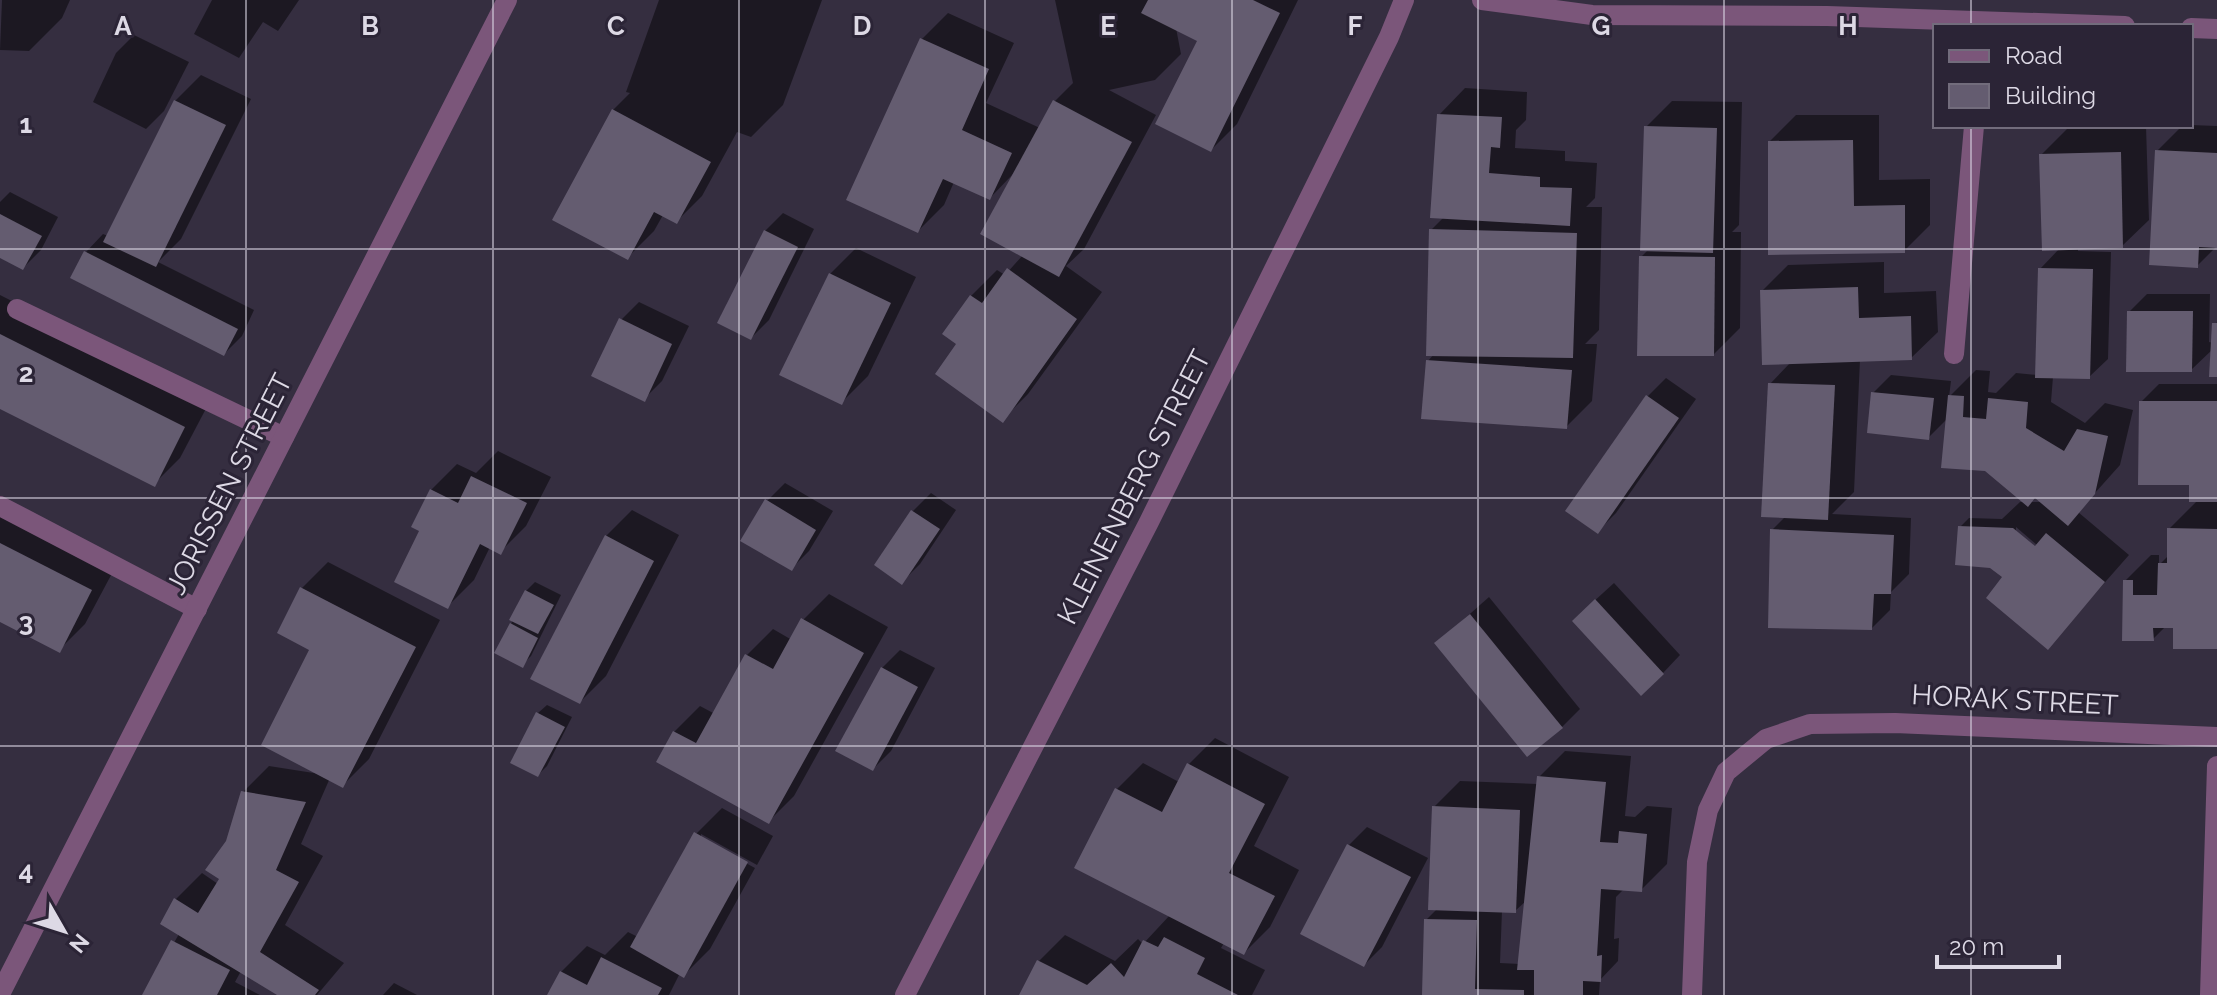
<svg xmlns="http://www.w3.org/2000/svg" width="2217" height="995" font-family="Raleway,sans-serif">
	<style>
		.shadow { fill: #0007; fill-rule: evenodd }
		.building { fill: #645c70 }
		.lines { fill: none; stroke-linecap: round; stroke-linejoin: round }
		.minor { stroke: #7b567a; stroke-width: 20 }
		.grid { fill: none; stroke: #ddd9e5; stroke-width: 2; stroke-opacity: 0.55 }
		.labels { text-anchor: middle; dominant-baseline: central; stroke-width: 6; stroke-linejoin: round; paint-order: stroke }
		.street-label { font-size: 28px; fill: #ddd9e5; stroke: #2b2436 }
		.grid-label { font-size: 26px; text-anchor: middle; font-weight: bold; fill: #ddd9e5; stroke: #2b2436; stroke-width: 6; stroke-linejoin: round; paint-order: stroke }
	</style>
	<rect width="100%" height="100%" fill="#352e40"/>
	<!-- shadow -->
	<g class="shadow">
		<path d="M2,0H70L62,18L29,51L0,50Z"/>
		<path d="M212,0H299L278,31L263,22L239,58L194,34Z"/>
		<path d="M659,0H822L783,105L751,137L737,132L702,196L676,222L663,215L654,231L628,257L613,110L630,93L626,92Z"/>
		<path d="M1055,0H1298L1237,124L1211,150L1200,40L1176,28L1181,54L1155,80L1109,90L1156,115L1084,249L1066,266L1102,292L1028,394L1002,420L959,344L971,296L997,270L1005,275L1023,255L1014,173L990,198L954,182L944,205L918,231L922,39L948,13L1014,43L986,103L1040,128L1055,101L1073,83Z"/>
		<path d="M134,35L189,62L164,111L146,129L93,102L116,53Z"/>
		<path d="M201,75L251,99L181,239L158,262L254,310L242,336L224,354L86,252L103,234L108,236L175,101Z"/>
		<path d="M1465,88L1527,92L1526,120L1516,130L1515,148L1565,151V161L1597,163L1595,198L1586,207H1602L1599,330L1585,344H1597L1592,401L1566,427L1428,361L1434,354L1431,230L1444,217L1439,115Z"/>
		<path d="M1672,101L1742,102L1739,225L1732,232H1741L1740,328L1714,354L1641,257L1649,249L1646,127Z"/>
		<path d="M1796,115H1879V180L1930,179V225L1904,251L1770,141Z"/>
		<path d="M2191,125L2217,126V246L2197,266L2157,151L2182,126Z"/>
		<path d="M2146,126L2149,220L2122,246L2078,248V251L2111,252L2108,359L2089,377H2053L2051,402L2085,423L2105,403L2133,410L2120,465L2078,512L2129,555L2048,647L2005,577L1960,527L1969,518L2002,519L2020,502H2025L1948,418L1928,438L1873,393L1891,375L1951,381L1949,397L1976,370L1990,371L1988,392L1996,393L2016,373L2037,375L2040,269L2060,248L2041,155L2067,129ZM2036,496L2043,502H2030ZM2016,527L2044,551L2041,554L2016,533Z"/>
		<path d="M10,192L58,217L41,250L23,268L0,256V202Z"/>
		<path d="M783,213L814,229L769,320L751,338L765,231Z"/>
		<path d="M856,248L916,277L868,376L842,402L830,274Z"/>
		<path d="M1884,262V293L1936,291L1938,332L1911,358L1860,360L1854,492L1832,514L1911,518L1909,574L1891,592L1890,610L1872,628L1772,530L1786,516L1770,384L1791,362L1762,291L1788,265Z"/>
		<path d="M2147,294H2210L2209,342L2213,343L2217,321V375L2213,349L2191,370L2129,312Z"/>
		<path d="M0,295L210,401L180,458L154,484L0,407Z"/>
		<path d="M639,302L689,326L662,381L644,399L621,320Z"/>
		<path d="M1666,378L1696,399L1616,513L1598,531L1568,511L1648,396Z"/>
		<path d="M2159,384H2217V647L2175,626H2166L2153,639L2125,581L2151,555H2159V565L2169,555V529L2198,500L2141,402Z"/>
		<path d="M498,451L551,477L526,526L500,552L490,547L474,580L448,606L431,490L457,464L476,473Z"/>
		<path d="M785,483L833,511L809,551L791,569L767,501Z"/>
		<path d="M931,493L956,510L920,564L902,582L876,564L913,511Z"/>
		<path d="M0,504L117,564L85,624L59,650L0,620Z"/>
		<path d="M632,510L679,535L606,676L580,702L606,536Z"/>
		<path d="M328,562L440,620L369,759L343,785L330,778L301,844L323,856L285,925L344,963L317,995H281L241,971L235,982L260,995H144L179,934L176,899L202,873L218,884L243,792L269,766L320,774L312,649L302,588Z"/>
		<path d="M535,582L561,595L531,656L522,665L511,624L526,591Z"/>
		<path d="M1614,583L1680,655L1663,673L1592,603Z"/>
		<path d="M829,594L888,627L794,796L768,822L674,732L700,706L715,714L747,655L773,629L792,640L803,620Z"/>
		<path d="M1489,597L1580,709L1562,727L1437,643Z"/>
		<path d="M900,650L935,668L891,751L873,769L882,668Z"/>
		<path d="M547,705L572,717L547,766L538,775V713Z"/>
		<path d="M1215,738L1289,777L1254,846L1299,870L1270,927L1244,953L1224,943L1221,948L1265,970L1252,995H1021L1039,961L1065,935L1115,961L1138,939L1143,944L1170,915L1117,789L1143,763L1179,782L1189,764Z"/>
		<path d="M1565,751L1631,756L1625,816L1635,817L1647,806L1672,808L1667,864L1641,890L1624,889L1616,897L1614,939L1619,938L1618,961L1600,980L1599,995H1424L1426,920L1437,909L1434,807L1460,781L1538,784L1539,777ZM1527,900L1520,964L1500,963L1502,911H1515Z"/>
		<path d="M722,808L773,836L757,865L701,834V839L755,868L710,949L684,975L680,973L669,995H549L561,972L587,946L605,955L628,932L638,937L696,834Z"/>
		<path d="M1367,827L1428,858L1382,947L1364,965L1349,845Z"/>
		<path d="M394,983L417,995H383Z"/>
	</g>
	<!-- building -->
	<g class="building">
		<path d="M1148,0H1253L1280,13L1211,152L1155,124L1197,41L1141,13Z"/>
		<path d="M920,38L989,69L962,130L1012,153L990,200L943,179L918,233L846,200Z"/>
		<path d="M174,100L226,125L156,267L103,242Z"/>
		<path d="M1053,100L1132,142L1059,277L980,234Z"/>
		<path d="M612,109L711,162L677,224L654,212L628,260L552,220Z"/>
		<path d="M1437,114L1502,117L1500,148L1491,147L1489,173L1540,177V187L1572,188L1570,226L1430,218Z"/>
		<path d="M1644,126L1717,128L1713,253L1640,251Z"/>
		<path d="M1853,140L1854,206L1905,205V253L1768,255V141Z"/>
		<path d="M2155,150L2217,153V248L2199,247L2198,268L2149,265Z"/>
		<path d="M2121,152L2123,248L2042,251L2039,154Z"/>
		<path d="M0,214L42,236L23,270L0,258Z"/>
		<path d="M1429,229L1577,233L1573,358L1426,356Z"/>
		<path d="M764,230L798,247L751,340L717,323Z"/>
		<path d="M84,251L238,329L224,356L70,278Z"/>
		<path d="M1639,256L1715,257L1714,356H1637Z"/>
		<path d="M1007,268L1077,319L1003,423L935,374L956,344L942,334L970,295L982,303Z"/>
		<path d="M2038,268L2093,269L2090,379L2035,378Z"/>
		<path d="M829,273L891,303L842,405L779,375Z"/>
		<path d="M1858,287L1859,318L1911,316L1912,360L1762,365L1760,290Z"/>
		<path d="M2127,311H2193L2192,372H2126Z"/>
		<path d="M619,318L672,344L645,402L591,376Z"/>
		<path d="M2212,323H2217V377H2209Z"/>
		<path d="M0,334L185,427L155,487L0,409Z"/>
		<path d="M1426,360L1572,370L1567,429L1421,419Z"/>
		<path d="M1768,383L1835,385L1828,520L1761,517Z"/>
		<path d="M1871,392L1934,398L1929,440L1867,433Z"/>
		<path d="M1646,395L1679,418L1598,534L1565,511Z"/>
		<path d="M1948,395L1964,396L1963,417L1986,419L1988,398L2028,402L2026,428L2064,451L2077,429L2108,436L2095,494L2068,526L2035,498L2028,507L1985,471L1941,468Z"/>
		<path d="M2139,401H2217V502H2189V485H2138Z"/>
		<path d="M471,476L527,503L501,555L480,544L448,609L394,582L419,531L411,527L430,489L458,503Z"/>
		<path d="M765,499L816,530L792,571L740,541Z"/>
		<path d="M911,510L940,529L902,585L874,565Z"/>
		<path d="M1958,526L2013,528L2035,546L2046,533L2105,582L2048,650L1986,598L2002,577L1990,568L1955,565Z"/>
		<path d="M2167,528L2217,529V649H2173V628H2153L2154,641H2122L2123,580H2133V595H2157L2158,563H2167Z"/>
		<path d="M1770,529L1894,535L1891,594H1874L1872,630L1768,628Z"/>
		<path d="M605,535L654,561L580,704L530,679Z"/>
		<path d="M0,543L92,590L60,653L0,622Z"/>
		<path d="M300,587L416,647L343,788L261,745L309,650L277,633Z"/>
		<path d="M525,590L554,605L538,634L509,620Z"/>
		<path d="M1595,599L1664,674L1641,696L1572,621Z"/>
		<path d="M1470,614L1563,728L1527,757L1434,643Z"/>
		<path d="M801,618L864,653L769,824L656,762L673,731L696,743L745,654L773,669Z"/>
		<path d="M510,623L538,638L523,668L494,653Z"/>
		<path d="M881,667L918,687L873,771L835,751Z"/>
		<path d="M536,712L565,727L538,777L510,763Z"/>
		<path d="M1187,763L1265,804L1229,873L1275,896L1244,955L1074,868L1115,788L1162,812Z"/>
		<path d="M1537,776L1606,782L1600,842L1618,843L1619,831L1647,834L1642,892L1601,889L1597,956L1602,955L1601,982L1583,981V995H1534V970H1517Z"/>
		<path d="M241,791L306,802L276,870L299,882L260,952L319,990L315,995H277L160,924L174,898L198,913L219,879L205,870L226,841Z"/>
		<path d="M1432,806L1520,810L1516,913L1428,910Z"/>
		<path d="M694,832L748,862L684,978L630,947Z"/>
		<path d="M1347,844L1411,877L1364,967L1300,934Z"/>
		<path d="M1424,919L1477,920L1475,989L1524,990V995H1422Z"/>
		<path d="M1164,937L1205,958L1197,974L1238,995H1019L1037,960L1087,985L1111,963L1124,977L1143,940L1158,947Z"/>
		<path d="M171,940L230,970L217,995H142Z"/>
		<path d="M601,957L662,988L658,995H547L560,971L587,985Z"/>
	</g>
	<g class="lines">
		<!-- minor -->
		<g class="minor">
			<path d="M1482,0L1592,15L1827,16L2125,26"/>
			<path d="M2191,28L2217,29"/>
			<path d="M17,309L284,437"/>
			<path d="M1954,354L1974,126"/>
			<path d="M0,506L197,609"/>
			<path d="M0,994L507,0"/>
			<path d="M905,995L1149,522L1389,37L1404,0"/>
			<path d="M1692,995L1697,862L1708,810L1726,772L1766,739L1810,724L1895,723L2217,737"/>
			<path d="M2210,995L2217,766"/>
		</g>
	</g>
	<!-- grid -->
	<path class="grid" d="M246,0V995M493,0V995M739,0V995M985,0V995M1232,0V995M1478,0V995M1724,0V995M1971,0V26M1971,126V995M0,249H2217M0,498H2217M0,746H2217"/>
	<g class="labels">
		<!-- street labels -->
		<g class="street-label">
			<text transform="translate(229 484) rotate(-63)">JORISSEN STREET</text>
			<text transform="translate(1134 487) rotate(-63)">KLEINENBERG STREET</text>
			<text transform="translate(2015 700) rotate(3)">HORAK STREET</text>
		</g>
	</g>
	<g class="grid-label">
		<text x="123" y="35">A</text>
		<text x="370" y="35">B</text>
		<text x="616" y="35">C</text>
		<text x="862" y="35">D</text>
		<text x="1108" y="35">E</text>
		<text x="1355" y="35">F</text>
		<text x="1601" y="35">G</text>
		<text x="1848" y="35">H</text>
		<text x="26" y="133">1</text>
		<text x="26" y="382">2</text>
		<text x="26" y="631">3</text>
		<text x="26" y="880">4</text>
	</g>
	<!-- legend -->
	<rect x="1933" y="24" width="260" height="104" fill="#2b2436" stroke="#726c7c" stroke-width="2"/>
	<rect x="1949" y="50" width="40" height="12" fill="#7b567a" stroke="#726c7c" stroke-width="2"/>
	<text x="2005" y="64" font-size="24" fill="#ddd9e5">Road</text>
	<rect x="1949" y="84" width="40" height="24" fill="#645c70" stroke="#726c7c" stroke-width="2"/>
	<text x="2005" y="104" font-size="24" fill="#ddd9e5">Building</text>
	<!-- north arrow -->
	<g transform="translate(64 931) rotate(129)" stroke="#2b2436" stroke-width="6" paint-order="stroke">
	<path d="M0-6L14 30L0 20L-14 30Z" fill="#ddd9e5"/>
	<text y="-12" font-size="22" font-weight="bold" text-anchor="middle" fill="#ddd9e5">N</text>
	</g>
	<!-- scale -->
	<path d="M1937 955v12h122v-12" fill="none" stroke="#ddd9e5" stroke-width="4"/>
	<text x="1949" y="955" font-size="24" fill="#ddd9e5" stroke="#2b2436" stroke-width="6" paint-order="stroke">20 m</text>
</svg>
